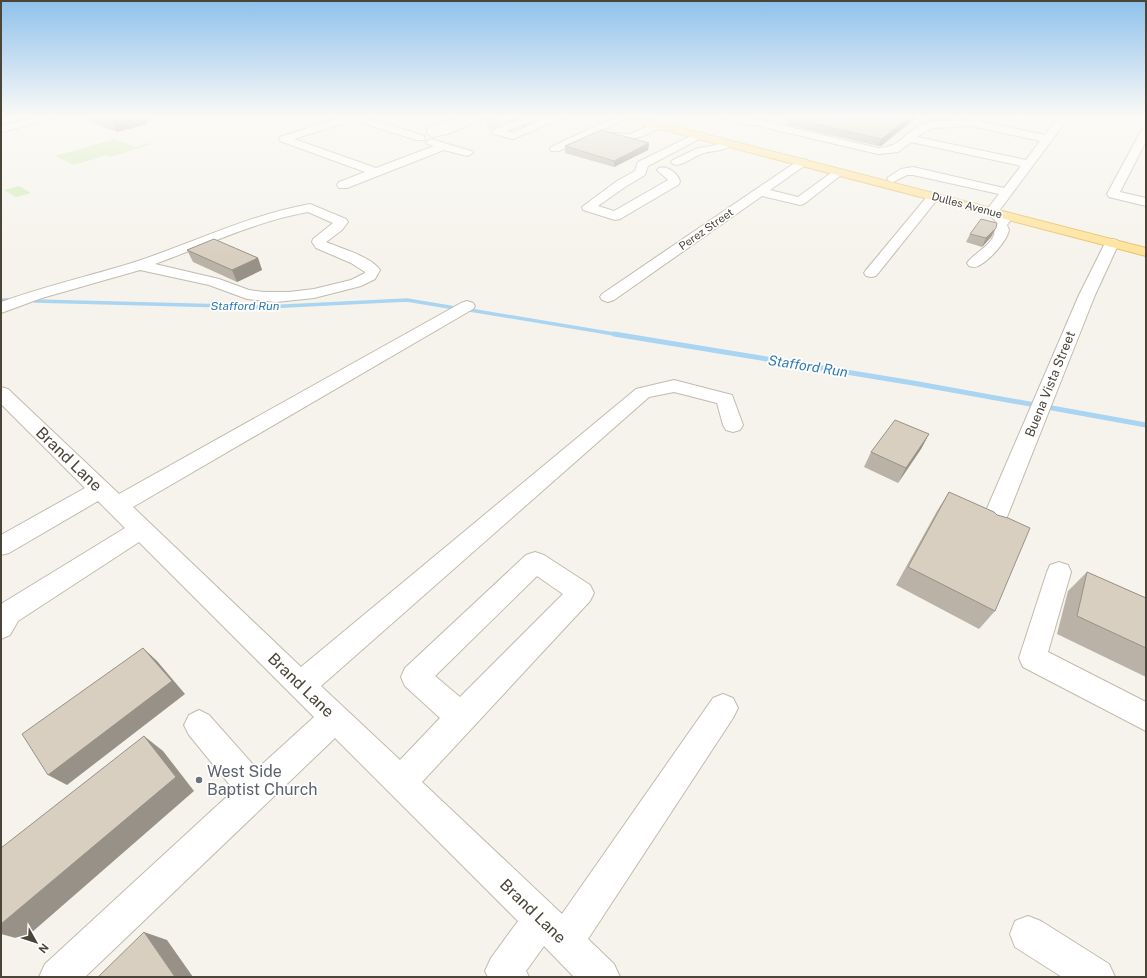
<svg xmlns="http://www.w3.org/2000/svg" width="1147" height="978" font-family="'Public Sans',sans-serif">
	<style>
		.green { fill: #d2eab5 }
		.lines { fill: none; stroke-linecap: round; stroke-linejoin: round }
		.stream-far1 { stroke: #a9d4f2; stroke-width: 3.5 }
		.stream { stroke: #a9d4f2; stroke-width: 5 }
		.minor-tunnel { stroke: #d4d0c8; stroke-width: 12; stroke-dasharray: 12 5.5; stroke-linecap: butt }
		.minor-casing { stroke: #c2bbae; stroke-width: 2 }
		.major-casing { stroke: #e6c16a; stroke-width: 2 }
		.minor { fill: #fff; fill-rule: evenodd }
		.major { fill: #ffe39c; fill-rule: evenodd }
		.wall { fill: #bab2a6 }
		.shaded-wall { fill: #979187 }
		.building { fill: #d8cfc1; stroke: #979187 }
		.worship-dot { fill: #6b7280; stroke: #fff; stroke-width: 1.5 }
		.labels { text-anchor: middle; dominant-baseline: central; stroke-width: 3.5; stroke-linejoin: round; paint-order: stroke }
		.far-street-label { font-size: 11px; fill: #4b4439; stroke: #fff }
		.far-water-label { font-size: 12px; font-style: italic; fill: #2e7ab2; stroke: #fff }
		.street-label { font-size: 13px; fill: #4b4439; stroke: #fff }
		.water-label { font-size: 14px; font-style: italic; fill: #2e7ab2; stroke: #fff }
		.near-street-label { font-size: 16px; fill: #4b4439; stroke: #fff }
		.near-worship-label { font-size: 16px; fill: #5b616d; stroke: #fff; text-anchor: start }
	</style>
	<rect width="100%" height="100%" fill="#f6f3ec"/>
	<!-- green -->
	<g class="green">
		<path d="M115,139L135,147L150,143L152,144L110,157L107,155L74,165L55,156Z"/>
		<path d="M19,186L31,193L16,197L4,190Z"/>
	</g>
	<g class="lines">
		<!-- stream-far1 -->
		<g class="stream-far1">
			<path d="M1,300H10"/>
			<path d="M35,301L265,307L407,300L455,308"/>
			<path d="M470,310L620,335"/>
		</g>
		<!-- stream -->
		<path class="stream" d="M614,334L913,383L1146,425"/>
		<!-- minor-tunnel -->
		<g class="minor-tunnel">
			<path d="M487,124L503,117"/>
			<path d="M522,125L527,127"/>
		</g>
		<!-- minor casing -->
		<g class="minor-casing">
			<g id="minor">
				<path d="M36,117H55L54,119L1,132V126Z"/>
				<path d="M145,117H160L165,121L160,124Z"/>
				<path d="M342,117H366L424,136L425,138L424,140H416L354,120L294,139L376,168L434,146L427,144L426,142L431,139L471,151L473,153L467,156L444,150L347,188H339L337,185L339,182L365,172L280,141L279,139L280,137Z"/>
				<path d="M456,117H488L447,134L433,137L428,134L427,130L428,128Z"/>
				<path d="M524,117H564L513,139L493,134L492,132L493,130ZM535,120L539,121L512,133L507,131Z"/>
				<path d="M615,117H629L559,151H551L550,149L551,147Z"/>
				<path d="M720,117H744L759,120L878,148C902,147 904,132 923,124C936,119 950,123 963,120L965,117H976L974,120L1045,135L1059,117H1069L999,211L1011,220L1007,225L1009,230C1007,241 989,261 978,266C975,268 972,267 969,266L967,263C975,251 1001,242 993,225L996,221L985,212L999,194L913,175H907L893,182L889,181L887,178L901,169L913,167L1004,188L1021,166L911,142L898,152L878,154L759,126L725,120ZM967,125L1040,141L1026,160L917,137C937,121 946,131 967,125Z"/>
				<path d="M658,122L663,125L662,127C644,136 630,143 609,138L608,136C613,130 622,135 629,134C639,132 648,124 658,122Z"/>
				<path d="M1146,128V141L1120,192L1146,198V206L1109,197L1107,194L1141,131Z"/>
				<path d="M699,132L703,133L704,135L703,137L648,166L645,175L625,187L598,206L614,211L668,180L657,170L659,168C667,165 679,174 680,182L678,185L620,219L615,220L583,210L582,207L617,181L635,171L638,162Z"/>
				<path d="M728,140L733,143C726,152 713,150 704,153C694,156 687,163 677,165L673,164L671,162L673,160L698,148L712,146Z"/>
				<path d="M803,159L807,160L809,162L807,164L770,190L798,197L835,170H843L845,172L804,204L800,205L762,196L614,300L608,302L602,300L600,297L602,294L799,160Z"/>
				<path d="M934,192L938,193L940,196L876,276L871,277L866,276L864,273L866,270L930,193Z"/>
				<path d="M310,204L346,219L348,222L342,230L326,242C340,248 372,257 380,270L375,279L361,286L314,298L276,302L247,299L209,285L140,270L42,298L1,313V302C45,286 90,276 135,262C193,243 249,215 310,204ZM308,212L333,223L313,239L312,242L316,248L351,263L365,272V273L351,280L314,289L289,292H264L249,290L219,279L155,264C205,246 256,221 308,212Z"/>
				<path d="M1112,239L1117,240L1119,243L1095,295L1003,527L999,533L991,536L983,533L979,527L1079,295L1105,243L1107,240Z"/>
				<path d="M467,301L473,303L475,306L473,309L133,507L301,667L636,389L674,380L732,395L743,425L740,430L733,432L726,430L723,425L717,403L674,392L649,397L321,686L400,760L440,718L405,686L401,677L405,668L526,555L535,552L544,555L590,585L594,593L590,601L422,782L562,914L713,698L723,694L733,698L738,708L733,718L588,939L614,964L620,977H574L544,946L526,971L529,977H488L485,971L491,958L518,921L335,738L85,977H39L45,964L234,790L189,735L184,725L189,715L199,710L209,715L257,769L314,717L139,542L18,621L10,635L1,639V604L125,528L98,501L9,553L1,555V535L85,488L1,404V387L8,389L119,494L461,303ZM537,576L563,594L460,697L435,676Z"/>
				<path d="M1059,562L1068,565L1071,572L1048,652L1146,702V731L1023,667L1019,658L1047,572L1050,565Z"/>
				<path d="M1028,916L1041,921L1109,964L1115,977H1062L1015,947L1010,934L1015,921Z"/>
			</g>
		</g>
		<!-- major casing -->
		<g class="major-casing">
			<path id="major" d="M621,117H639L1146,248V256L622,119Z"/>
		</g>
		<!-- minor -->
		<use href="#minor" class="minor"/>
		<!-- major -->
		<use href="#major" class="major"/>
	</g>
	<!-- wall -->
	<g class="wall">
		<path d="M88,117H144L147,124L117,132L89,121Z"/>
		<path d="M917,117L881,146H878L787,125L789,118Z"/>
		<path d="M923,117H949L946,120L930,121Z"/>
		<path d="M649,143L648,150L614,167L565,153V146Z"/>
		<path d="M996,228L991,237L982,247L966,242L970,234Z"/>
		<path d="M187,250L258,258L262,270L237,282L193,262Z"/>
		<path d="M929,434L921,449L898,483L864,467L871,452Z"/>
		<path d="M949,492L995,611L979,629L896,585L937,511Z"/>
		<path d="M1087,572L1146,598V677L1057,634L1068,591Z"/>
	</g>
	<!-- shaded-wall -->
	<g class="shaded-wall">
		<path d="M112,117H144L147,124L117,132L110,118Z"/>
		<path d="M910,117H917L881,146H878L881,139Z"/>
		<path d="M649,143L648,150L614,167V161Z"/>
		<path d="M996,228L991,237L982,247L986,238Z"/>
		<path d="M258,258L262,270L237,282L232,270Z"/>
		<path d="M929,434L921,449L898,483L906,468Z"/>
		<path d="M143,648L157,661L185,694L67,785L48,775Z"/>
		<path d="M144,736L163,751L194,791L23,940L1,934V924Z"/>
		<path d="M144,932L167,940L193,977H175Z"/>
	</g>
	<!-- building -->
	<g class="building">
		<path d="M789,117H910L883,138L881,139L789,118Z"/>
		<path d="M601,130L649,143L614,161L565,146Z"/>
		<path d="M981,219L997,223L996,228L986,238L970,234Z"/>
		<path d="M214,239L258,258L232,270L187,250Z"/>
		<path d="M895,420L929,434L906,468L871,452Z"/>
		<path d="M949,492L994,512L997,515L1008,518L1030,528L995,611L908,567Z"/>
		<path d="M1087,572L1146,598V648L1077,616Z"/>
		<path d="M143,648L172,681L48,775L22,734Z"/>
		<path d="M144,736L176,777L1,924V848Z"/>
		<path d="M144,932L175,977H98Z"/>
	</g>
	<!-- sky -->
	<linearGradient id="sky" x2="0" y2="1"><stop stop-color="#8fc1ec"/><stop offset="0.46" stop-color="#fbfaf6"/><stop offset="1" stop-color="#fbfaf6" stop-opacity="0"/></linearGradient>
	<rect width="1147" height="254" fill="url(#sky)"/>
	<!-- markers -->
	<circle class="worship-dot" cx="199" cy="780" r="4"/>
	<g class="labels">
		<!-- far-street labels -->
		<g class="far-street-label">
			<text transform="translate(967 205) rotate(15)">Dulles Avenue</text>
			<text transform="translate(706 229) rotate(-35)">Perez Street</text>
		</g>
		<!-- far-water labels -->
		<g class="far-water-label">
			<text x="245" y="306">Stafford Run</text>
		</g>
		<!-- street labels -->
		<g class="street-label">
			<text transform="translate(1050 384) rotate(-68)">Buena Vista Street</text>
		</g>
		<!-- water labels -->
		<g class="water-label">
			<text transform="translate(808 366) rotate(9)">Stafford Run</text>
		</g>
		<!-- near-street labels -->
		<g class="near-street-label">
			<text transform="translate(69 459) rotate(44)">Brand Lane</text>
			<text transform="translate(301 685) rotate(44)">Brand Lane</text>
			<text transform="translate(533 911) rotate(44)">Brand Lane</text>
		</g>
		<!-- near-worship labels -->
		<g class="near-worship-label">
			<text x="207" y="771">West Side<tspan x="207" dy="18">Baptist Church</tspan></text>
		</g>
	</g>
	<!-- border -->
	<rect width="1147" height="978" fill="none" stroke="#4b4439" stroke-width="4"/>
	<!-- north arrow -->
	<g transform="translate(36 942) rotate(129)" stroke="#ffffff" stroke-width="3" paint-order="stroke">
	<path d="M0-3L7 15L0 10L-7 15Z" fill="#4b4439"/>
	<text y="-6" font-size="11" font-weight="bold" text-anchor="middle" fill="#4b4439">N</text>
	</g>
</svg>
